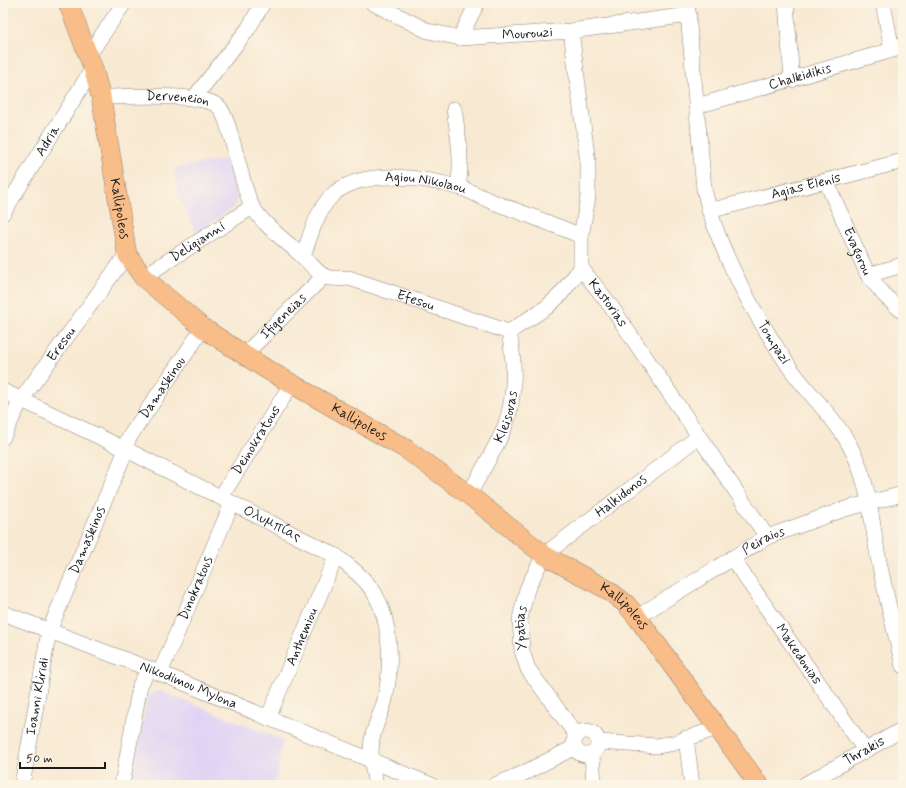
<svg xmlns="http://www.w3.org/2000/svg" width="906" height="788" font-family="Mynerve,sans-serif">
	<style>
		.built { fill: #e0d4f4 }
		.lines { fill: none; stroke-linecap: round; stroke-linejoin: round }
		.minor-casing { stroke: #8a8277; stroke-width: 16 }
		.major-casing { stroke: #8a8277; stroke-width: 20 }
		.minor { stroke: #fff; stroke-width: 15 }
		.major { stroke: #f8bd88; stroke-width: 19 }
		.labels { text-anchor: middle; dominant-baseline: central; stroke-width: 3; stroke-linejoin: round; paint-order: stroke }
		.street-label { font-size: 14px; fill: #1c1c1c; stroke: #fcf5e5 }
	</style>
	<rect width="100%" height="100%" fill="#fcf5e5"/>
	<filter id="ink" filterUnits="userSpaceOnUse"><feTurbulence type="fractalNoise" baseFrequency=".025" numOctaves="2"/><feDisplacementMap in="SourceGraphic" scale="8" xChannelSelector="R" yChannelSelector="G"/><feConvolveMatrix kernelMatrix="1 2 1 2 8 2 1 2 1" color-interpolation-filters="sRGB"/></filter>
	<filter id="wash" filterUnits="userSpaceOnUse"><feTurbulence type="fractalNoise" baseFrequency=".012" numOctaves="4" result="noise"/><feDisplacementMap in="SourceGraphic" scale="16" xChannelSelector="R" yChannelSelector="G"/><feGaussianBlur stdDeviation="0.9" result="paint"/><feColorMatrix in="noise" values="0 0 0 0 0 0 0 0 0 0 0 0 0 0 0 0 0 1.4 0 .05"/><feComposite in="paint" operator="in"/></filter>
	<g filter="url(#wash)">
		<rect width="100%" height="100%" fill="#f8e9d2"/>
		<!-- built -->
		<g class="built">
			<path d="M227,159L237,196L235,206L196,233L179,198L174,168Z"/>
			<path d="M158,690L283,740L277,778L273,785H131L147,697Z"/>
		</g>
	</g>
	<g filter="url(#ink)">
		<g class="lines">
			<!-- minor casing -->
			<g class="minor-casing">
				<g id="minor">
					<path id="s1" d="M373,3L428,31L460,38L571,31L689,15"/>
					<path id="s2" d="M687,3L704,189C717,248 754,314 788,365C807,393 834,416 850,446C868,479 871,515 877,551C884,589 894,627 903,666"/>
					<path d="M786,3L792,80"/>
					<path d="M883,3L892,50"/>
					<path id="s3" d="M571,31L588,163V197L581,236V268L610,305L767,537"/>
					<path d="M460,38L477,3"/>
					<path d="M88,56L124,3"/>
					<path id="s4" d="M101,97C126,97 199,92 218,106C230,115 241,186 252,206C261,223 287,242 301,255C322,273 318,281 349,278L509,332"/>
					<path d="M194,98L248,29L263,3"/>
					<path id="s5" d="M697,106L903,47"/>
					<path d="M454,109C458,136 463,160 458,187"/>
					<path id="s6" d="M826,181L868,275L885,296L903,312"/>
					<path id="s7" d="M709,211L903,161"/>
					<path id="s8" d="M3,213L93,68"/>
					<path id="s9" d="M303,256C311,235 317,207 336,192C367,169 422,177 457,187C471,190 483,199 496,203C525,214 553,224 581,236"/>
					<path d="M868,275L903,265"/>
					<path id="s10" d="M143,277L252,207"/>
					<path d="M509,332L547,307L560,295L581,268"/>
					<path id="s11" d="M245,354L323,277"/>
					<path id="s12" d="M3,391L127,450L336,556C350,567 365,578 375,594C392,624 392,667 385,699C383,709 378,718 375,728C368,747 372,765 376,785"/>
					<path id="s13" d="M3,437L21,400L127,254"/>
					<path id="s14" d="M469,495C480,473 496,449 505,426C516,396 515,363 509,332"/>
					<path id="s15" d="M221,497L292,383"/>
					<path id="s16" d="M732,558L865,750"/>
					<path id="s17" d="M3,613L160,673L431,785"/>
					<path id="s18" d="M637,617L767,537L845,509L903,494"/>
					<path id="s19" d="M160,673L232,503"/>
					<path id="s20" d="M268,718L336,556"/>
					<circle cx="586" cy="743" r="12"/>
					<path id="s21" d="M577,736L528,669L522,651L520,619L527,589L544,555L698,437"/>
					<path d="M686,738L692,785"/>
					<path d="M598,742L657,746L674,743L717,728"/>
					<path d="M592,754L594,785"/>
					<path id="s22" d="M22,785L49,631L126,450L128,439L203,328"/>
					<path d="M122,785L140,685L149,669"/>
					<path d="M495,785L522,774L575,747"/>
					<path id="s23" d="M804,785L903,729"/>
				</g>
			</g>
			<!-- major casing -->
			<g class="major-casing">
				<g id="major">
					<path id="s24" d="M68,3L93,68L101,97L127,254L143,277L203,328L266,369L406,449L469,495L544,555L608,590L626,604L637,617L759,785"/>
				</g>
			</g>
			<!-- minor -->
			<use href="#minor" class="minor"/>
			<!-- major -->
			<use href="#major" class="major"/>
		</g>
	</g>
	<g class="labels">
		<!-- street labels -->
		<g class="street-label">
			<text stroke="none"><textPath href="#s1" startOffset="162">Mourouzi</textPath></text>
			<text stroke="none"><textPath href="#s5" startOffset="107">Chalkidikis</textPath></text>
			<text stroke="none"><textPath href="#s4" startOffset="77">Derveneion</textPath></text>
			<text stroke="none"><textPath href="#s8" startOffset="85">Adria</textPath></text>
			<text stroke="none"><textPath href="#s9" startOffset="166">Agiou Nikolaou</textPath></text>
			<text stroke="none"><textPath href="#s7" startOffset="100">Agias Elenis</textPath></text>
			<text stroke="none"><textPath href="#s24" startOffset="213">Kallipoleos</textPath></text>
			<text stroke="none"><textPath href="#s10" startOffset="65">Deligianni</textPath></text>
			<text stroke="none"><textPath href="#s6" startOffset="77">Evagorou</textPath></text>
			<text stroke="none"><textPath href="#s4" startOffset="421">Efesou</textPath></text>
			<text stroke="none"><textPath href="#s3" startOffset="283">Kastorias</textPath></text>
			<text stroke="none"><textPath href="#s11" startOffset="54">Ifigeneias</textPath></text>
			<text stroke="none"><textPath href="#s2" startOffset="356">Tompazi</textPath></text>
			<text stroke="none"><textPath href="#s13" startOffset="110">Eresou</textPath></text>
			<text stroke="none"><textPath href="#s22" startOffset="426">Damaskinou</textPath></text>
			<text stroke="none"><textPath href="#s14" startOffset="87">Kleisovas</textPath></text>
			<text stroke="none"><textPath href="#s24" startOffset="548">Kallipoleos</textPath></text>
			<text stroke="none"><textPath href="#s15" startOffset="67">Deinokratous</textPath></text>
			<text stroke="none"><textPath href="#s21" startOffset="300">Halkidonos</textPath></text>
			<text stroke="none"><textPath href="#s12" startOffset="300">Ολυμπίας</textPath></text>
			<text stroke="none"><textPath href="#s22" startOffset="255">Damaskinos</textPath></text>
			<text stroke="none"><textPath href="#s18" startOffset="148">Peiraios</textPath></text>
			<text stroke="none"><textPath href="#s19" startOffset="92">Dinokratous</textPath></text>
			<text stroke="none"><textPath href="#s24" startOffset="872">Kallipoleos</textPath></text>
			<text stroke="none"><textPath href="#s21" startOffset="125">Ypatias</textPath></text>
			<text stroke="none"><textPath href="#s20" startOffset="88">Anthemiou</textPath></text>
			<text stroke="none"><textPath href="#s16" startOffset="117">Makedonias</textPath></text>
			<text stroke="none"><textPath href="#s17" startOffset="199">Nikodimou Mylona</textPath></text>
			<text stroke="none"><textPath href="#s22" startOffset="90">Ioanni Kliridi</textPath></text>
			<text stroke="none"><textPath href="#s23" startOffset="69">Thrakis</textPath></text>
		</g>
	</g>
	<!-- margin -->
	<rect width="906" height="788" fill="none" stroke="#fcf5e5" stroke-width="16"/>
	<!-- scale -->
	<path d="M20 762v6h85v-6" fill="none" stroke="#1c1c1c" stroke-width="2"/>
	<text x="26" y="762" font-size="12" fill="#1c1c1c" stroke="#fcf5e5" stroke-width="3" paint-order="stroke">50 m</text>
</svg>
